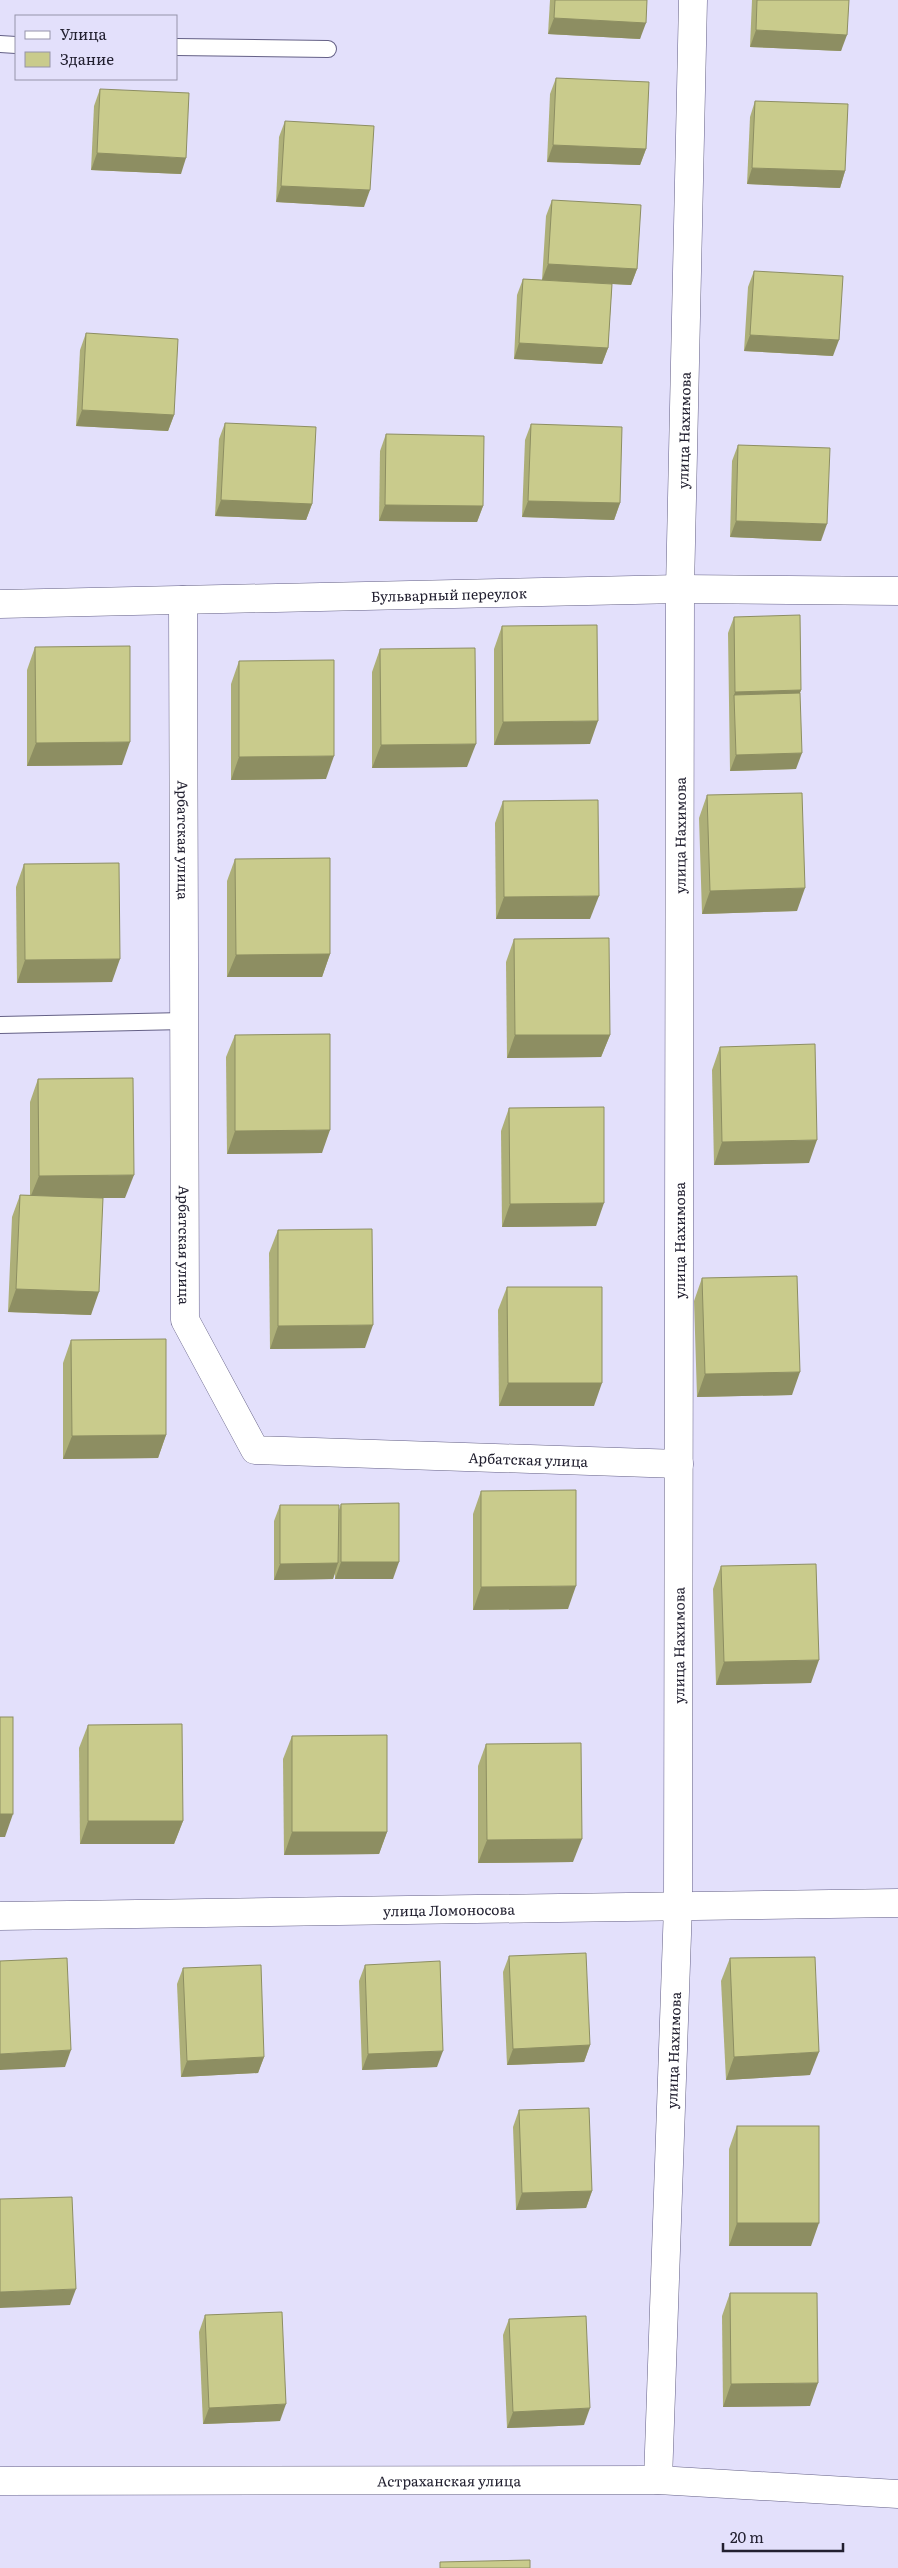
<svg xmlns="http://www.w3.org/2000/svg" width="898" height="2568" font-family="Literata,serif">
	<style>
		.lines { fill: none; stroke-linecap: round; stroke-linejoin: round }
		.service-casing { stroke: #646086; stroke-width: 18 }
		.minor-casing { stroke: #646086; stroke-width: 29 }
		.service { stroke: #fff; stroke-width: 16 }
		.minor { stroke: #fff; stroke-width: 28 }
		.wall { fill: #adaf78 }
		.shaded-wall { fill: #8d8e62 }
		.building { fill: #c9cb8c; stroke: #8d8e62 }
		.labels { text-anchor: middle; dominant-baseline: central; stroke-width: 4; stroke-linejoin: round; paint-order: stroke }
		.street-label { font-size: 14px; fill: #222030; stroke: #e3e0fb }
	</style>
	<rect width="100%" height="100%" fill="#e3e0fb"/>
	<g class="lines">
		<!-- service casing -->
		<g class="service-casing">
			<g id="service">
				<path d="M0,44L16,45"/>
				<path d="M176,47L328,49"/>
				<path d="M0,1025L184,1021"/>
			</g>
		</g>
		<!-- minor casing -->
		<g class="minor-casing">
			<g id="minor">
				<path id="s1" d="M183,600L185,1320L255,1450L679,1464"/>
				<path id="s2" d="M0,604L680,589L898,591"/>
				<path id="s3" d="M0,1916L898,1903"/>
				<path id="s4" d="M658,2480L678,1906L680,589L693,0"/>
				<path id="s5" d="M0,2481L658,2480L898,2494"/>
			</g>
		</g>
		<!-- service -->
		<use href="#service" class="service"/>
		<!-- minor -->
		<use href="#minor" class="minor"/>
	</g>
	<!-- wall -->
	<g class="wall">
		<path d="M550,0H647L640,39L548,34Z"/>
		<path d="M752,0H849L841,51L750,47Z"/>
		<path d="M556,78L646,149L640,165L547,162L550,94Z"/>
		<path d="M100,89L181,174L91,170L94,106Z"/>
		<path d="M755,101L845,171L840,188L747,184L750,117Z"/>
		<path d="M285,121L364,207L276,202L279,137Z"/>
		<path d="M552,200L637,269L631,285L612,284L608,348L602,364L514,359L517,295L523,279L542,280L546,216Z"/>
		<path d="M754,271L833,356L744,351L748,287Z"/>
		<path d="M86,333L174,415L168,431L76,426L80,350Z"/>
		<path d="M225,423L312,504L306,520L215,516L219,439Z"/>
		<path d="M531,424L620,503L614,520L522,517L525,440Z"/>
		<path d="M386,434L483,506L477,522L379,521L380,451Z"/>
		<path d="M738,445L821,541L730,537L732,461Z"/>
		<path d="M734,617L801,690L800,693L796,769L730,771L728,633Z"/>
		<path d="M502,626L590,744L494,745V649Z"/>
		<path d="M35,647L122,765L27,766V670Z"/>
		<path d="M380,649L467,767L372,768V672Z"/>
		<path d="M239,661L326,779L231,780V684Z"/>
		<path d="M707,795L797,911L702,914L699,818Z"/>
		<path d="M503,801L590,919H496L495,823Z"/>
		<path d="M235,859L330,954L322,977H227V881Z"/>
		<path d="M24,864L112,982L17,983L16,887Z"/>
		<path d="M514,939L610,1035L601,1057L507,1058L506,962Z"/>
		<path d="M235,1035L322,1153L227,1154L226,1057Z"/>
		<path d="M720,1047L809,1163L714,1165L712,1070Z"/>
		<path d="M38,1079L125,1198H103L91,1315L8,1312L12,1217L20,1195H30V1102Z"/>
		<path d="M509,1108L596,1226L502,1227L501,1131Z"/>
		<path d="M278,1230L365,1348L270,1349L269,1253Z"/>
		<path d="M702,1278L792,1395L697,1397L694,1301Z"/>
		<path d="M507,1287L594,1406H499L498,1310Z"/>
		<path d="M71,1340L166,1435L158,1458L63,1459V1363Z"/>
		<path d="M481,1491L568,1609L473,1610V1514Z"/>
		<path d="M341,1504L393,1579H335V1573L333,1579L274,1580V1521L280,1505L339,1510Z"/>
		<path d="M721,1566L811,1683L716,1685L713,1589Z"/>
		<path d="M88,1725L183,1821L174,1844H80L79,1748Z"/>
		<path d="M292,1736L387,1832L379,1854L284,1855L283,1759Z"/>
		<path d="M486,1744L573,1862L478,1863V1766Z"/>
		<path d="M509,1956L590,2045L584,2062L507,2065L503,1972Z"/>
		<path d="M730,1958L810,2075L726,2080L721,1981Z"/>
		<path d="M365,1965L437,2067L362,2070L359,1981Z"/>
		<path d="M183,1968L264,2057L258,2073L181,2077L177,1984Z"/>
		<path d="M519,2110L592,2191L586,2208L516,2210L513,2127Z"/>
		<path d="M737,2126L811,2246H729V2149Z"/>
		<path d="M730,2293L810,2406L723,2407L722,2316Z"/>
		<path d="M205,2315L280,2421L203,2424L199,2332Z"/>
		<path d="M509,2319L584,2425L507,2428L503,2335Z"/>
	</g>
	<!-- shaded-wall -->
	<g class="shaded-wall">
		<path d="M554,18L646,23L640,39L548,34Z"/>
		<path d="M756,30L847,35L841,51L750,47Z"/>
		<path d="M553,145L646,149L640,165L547,162Z"/>
		<path d="M97,153L186,158L181,174L91,170Z"/>
		<path d="M752,168L845,171L840,188L747,184Z"/>
		<path d="M281,186L370,190L364,207L276,202Z"/>
		<path d="M548,264L637,269L631,285L542,280Z"/>
		<path d="M750,335L839,340L833,356L744,351Z"/>
		<path d="M519,343L608,348L602,364L514,359Z"/>
		<path d="M82,410L174,415L168,431L76,426Z"/>
		<path d="M221,500L312,504L306,520L215,516Z"/>
		<path d="M528,501L620,503L614,520L522,517Z"/>
		<path d="M385,505L483,506L477,522L379,521Z"/>
		<path d="M736,521L827,524L821,541L730,537Z"/>
		<path d="M801,690L795,707L734,695L730,708L735,692Z"/>
		<path d="M598,721L590,744L494,745L503,722Z"/>
		<path d="M130,742L122,765L27,766L36,743Z"/>
		<path d="M476,744L467,767L372,768L381,745Z"/>
		<path d="M802,753L796,769L730,771L736,755Z"/>
		<path d="M334,756L326,779L231,780L239,757Z"/>
		<path d="M805,888L797,911L702,914L710,891Z"/>
		<path d="M599,896L590,919H496L504,897Z"/>
		<path d="M330,954L322,977H227L236,955Z"/>
		<path d="M120,959L112,982L17,983L25,960Z"/>
		<path d="M515,1035H610L601,1057L507,1058Z"/>
		<path d="M330,1130L322,1153L227,1154L235,1131Z"/>
		<path d="M817,1140L809,1163L714,1165L722,1142Z"/>
		<path d="M134,1175L125,1198H30L39,1176Z"/>
		<path d="M604,1203L596,1226L502,1227L510,1204Z"/>
		<path d="M16,1289L99,1292L91,1315L8,1312Z"/>
		<path d="M373,1325L365,1348L270,1349L278,1326Z"/>
		<path d="M800,1372L792,1395L697,1397L705,1374Z"/>
		<path d="M508,1383H602L594,1406H499Z"/>
		<path d="M166,1435L158,1458L63,1459L72,1436Z"/>
		<path d="M341,1562H399L393,1579H335Z"/>
		<path d="M338,1563L333,1579L274,1580L280,1564Z"/>
		<path d="M576,1586L568,1609L473,1610L481,1587Z"/>
		<path d="M819,1660L811,1683L716,1685L724,1662Z"/>
		<path d="M0,1814H13L5,1837H0Z"/>
		<path d="M88,1821H183L174,1844H80Z"/>
		<path d="M292,1832H387L379,1854L284,1855Z"/>
		<path d="M582,1839L573,1862L478,1863L487,1840Z"/>
		<path d="M590,2045L584,2062L507,2065L513,2049Z"/>
		<path d="M71,2050L65,2067L0,2070V2054Z"/>
		<path d="M443,2051L437,2067L362,2070L368,2054Z"/>
		<path d="M819,2052L810,2075L726,2080L734,2057Z"/>
		<path d="M264,2057L258,2073L181,2077L187,2061Z"/>
		<path d="M592,2191L586,2208L516,2210L522,2193Z"/>
		<path d="M737,2223H819L811,2246H729Z"/>
		<path d="M76,2289L70,2305L0,2308V2292Z"/>
		<path d="M818,2383L810,2406L723,2407L731,2384Z"/>
		<path d="M286,2404L280,2421L203,2424L209,2408Z"/>
		<path d="M590,2408L584,2425L507,2428L513,2412Z"/>
	</g>
	<!-- building -->
	<g class="building">
		<path d="M555,0H647L646,23L554,18Z"/>
		<path d="M757,0H849L847,35L756,30Z"/>
		<path d="M556,78L649,82L646,149L553,145Z"/>
		<path d="M100,89L189,93L186,158L97,153Z"/>
		<path d="M755,101L848,104L845,171L752,168Z"/>
		<path d="M285,121L374,126L370,190L281,186Z"/>
		<path d="M552,200L641,205L637,269L548,264Z"/>
		<path d="M754,271L843,276L839,340L750,335Z"/>
		<path d="M523,279L612,284L608,348L519,343Z"/>
		<path d="M86,333L178,339L174,415L82,410Z"/>
		<path d="M225,423L316,427L312,504L221,500Z"/>
		<path d="M531,424L622,427L620,503L528,501Z"/>
		<path d="M386,434L484,436L483,506L385,505Z"/>
		<path d="M738,445L830,448L827,524L736,521Z"/>
		<path d="M800,615L801,690L735,692L734,617Z"/>
		<path d="M597,625L598,721L503,722L502,626Z"/>
		<path d="M130,646V742L36,743L35,647Z"/>
		<path d="M475,648L476,744L381,745L380,649Z"/>
		<path d="M334,660V756L239,757V661Z"/>
		<path d="M800,693L802,753L736,755L734,695Z"/>
		<path d="M802,793L805,888L710,891L707,795Z"/>
		<path d="M598,800L599,896L504,897L503,801Z"/>
		<path d="M330,858V954L236,955L235,859Z"/>
		<path d="M119,863L120,959L25,960L24,864Z"/>
		<path d="M609,938L610,1035H515L514,939Z"/>
		<path d="M330,1034V1130L235,1131V1035Z"/>
		<path d="M815,1044L817,1140L722,1142L720,1047Z"/>
		<path d="M133,1078L134,1175L39,1176L38,1079Z"/>
		<path d="M604,1107V1203L510,1204L509,1108Z"/>
		<path d="M20,1195L103,1198L99,1292L16,1289Z"/>
		<path d="M372,1229L373,1325L278,1326V1230Z"/>
		<path d="M797,1276L800,1372L705,1374L702,1278Z"/>
		<path d="M507,1287H602V1383H508Z"/>
		<path d="M166,1339V1435L72,1436L71,1340Z"/>
		<path d="M576,1490V1586L481,1587V1491Z"/>
		<path d="M399,1503V1562H341V1504Z"/>
		<path d="M280,1505H339L338,1563L280,1564Z"/>
		<path d="M816,1564L819,1660L724,1662L721,1566Z"/>
		<rect x="0" y="1717" width="13" height="97"/>
		<path d="M182,1724L183,1821H88V1725Z"/>
		<path d="M387,1735V1832H292V1736Z"/>
		<path d="M581,1743L582,1839L487,1840L486,1744Z"/>
		<path d="M586,1953L590,2045L513,2049L509,1956Z"/>
		<path d="M815,1957L819,2052L734,2057L730,1958Z"/>
		<path d="M67,1958L71,2050L0,2054V1961Z"/>
		<path d="M440,1961L443,2051L368,2054L365,1965Z"/>
		<path d="M261,1965L264,2057L187,2061L183,1968Z"/>
		<path d="M589,2108L592,2191L522,2193L519,2110Z"/>
		<rect x="737" y="2126" width="82" height="97"/>
		<path d="M72,2197L76,2289L0,2292V2199Z"/>
		<path d="M730,2293H817L818,2383L731,2384Z"/>
		<path d="M282,2312L286,2404L209,2408L205,2315Z"/>
		<path d="M586,2316L590,2408L513,2412L509,2319Z"/>
		<path d="M530,2560V2568H440V2562Z"/>
	</g>
	<g class="labels">
		<!-- street labels -->
		<g class="street-label">
			<text stroke="none"><textPath href="#s4" startOffset="2050">улица Нахимова</textPath></text>
			<text stroke="none"><textPath href="#s2" startOffset="449">Бульварный переулок</textPath></text>
			<text stroke="none"><textPath href="#s4" startOffset="1645">улица Нахимова</textPath></text>
			<text stroke="none"><textPath href="#s1" startOffset="240">Арбатская улица</textPath></text>
			<text stroke="none"><textPath href="#s4" startOffset="1240">улица Нахимова</textPath></text>
			<text stroke="none"><textPath href="#s1" startOffset="645">Арбатская улица</textPath></text>
			<text stroke="none"><textPath href="#s1" startOffset="1141">Арбатская улица</textPath></text>
			<text stroke="none"><textPath href="#s4" startOffset="835">улица Нахимова</textPath></text>
			<text stroke="none"><textPath href="#s3" startOffset="449">улица Ломоносова</textPath></text>
			<text stroke="none"><textPath href="#s4" startOffset="430">улица Нахимова</textPath></text>
			<text stroke="none"><textPath href="#s5" startOffset="449">Астраханская улица</textPath></text>
		</g>
	</g>
	<!-- legend -->
	<rect x="15" y="15" width="162" height="65" fill="#e3e0fb" stroke="#9693aa"/>
	<rect x="25" y="31" width="25" height="8" fill="#ffffff" stroke="#9693aa"/>
	<text x="60" y="40" font-size="15" fill="#222030">Улица</text>
	<rect x="25" y="52" width="25" height="15" fill="#c9cb8c" stroke="#9693aa"/>
	<text x="60" y="65" font-size="15" fill="#222030">Здание</text>
	<!-- scale -->
	<path d="M723 2543v8h120v-8" fill="none" stroke="#222030" stroke-width="2.5"/>
	<text x="730" y="2543" font-size="15" fill="#222030" stroke="#e3e0fb" stroke-width="4" paint-order="stroke">20 m</text>
</svg>
